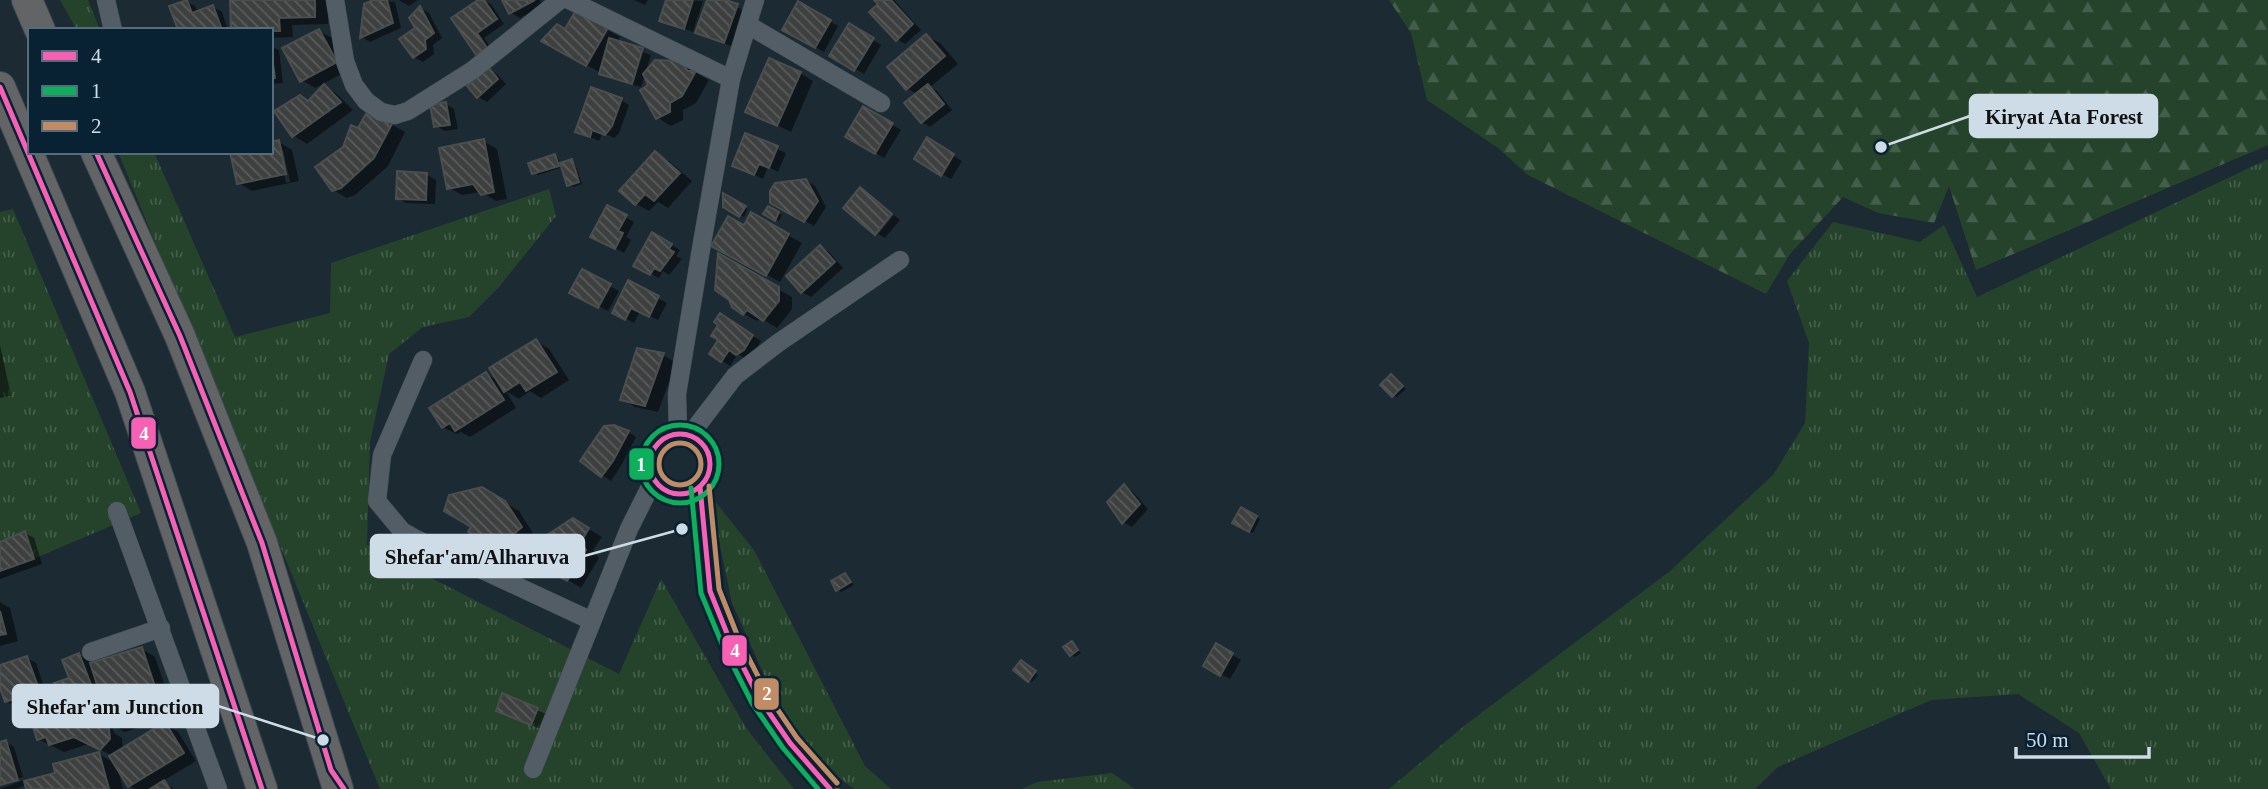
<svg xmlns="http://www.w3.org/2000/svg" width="2268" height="789" font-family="Georgia,serif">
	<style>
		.grass { fill: url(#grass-tufts) }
		.forest { fill: url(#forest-firs) }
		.shadow { fill: #0007; fill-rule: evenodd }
		.building { fill: url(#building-back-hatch); stroke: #4a4e4d; stroke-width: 2 }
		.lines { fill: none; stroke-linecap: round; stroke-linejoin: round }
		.minor-casing { stroke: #3c474f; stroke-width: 19 }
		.trunk-casing { stroke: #3c474f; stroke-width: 32 }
		.minor { stroke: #535d65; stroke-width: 18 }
		.trunk { stroke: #626466; stroke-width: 30 }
		.bus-1-casing { stroke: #082233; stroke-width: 10 }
		.bus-2-casing { stroke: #082233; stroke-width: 10 }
		.bus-3-casing { stroke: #082233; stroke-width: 10 }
		.bus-1 { stroke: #f860b3; stroke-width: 5 }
		.bus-2 { stroke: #0daf5c; stroke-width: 5 }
		.bus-3 { stroke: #c18c65; stroke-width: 5 }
		.leader { fill: none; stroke: #cddce7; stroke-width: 2.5 }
		.callout-dot { fill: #cddce7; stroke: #082233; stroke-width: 2.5 }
		.callout { fill: #cddce7; stroke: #cddce7; stroke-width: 2.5 }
		.callout-label { font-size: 21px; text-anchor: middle; font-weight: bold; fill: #111 }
		.line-badge { stroke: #082233; stroke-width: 2.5 }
		.badge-label { font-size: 19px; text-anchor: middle; font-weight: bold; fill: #fff }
	</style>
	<defs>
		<pattern id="grass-tufts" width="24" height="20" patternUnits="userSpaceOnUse" patternTransform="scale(1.75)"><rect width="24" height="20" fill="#25432b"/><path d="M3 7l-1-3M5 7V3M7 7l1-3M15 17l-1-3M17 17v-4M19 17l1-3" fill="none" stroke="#435e4a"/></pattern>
		<pattern id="forest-firs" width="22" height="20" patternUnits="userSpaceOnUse" patternTransform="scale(1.75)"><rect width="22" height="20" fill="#25432b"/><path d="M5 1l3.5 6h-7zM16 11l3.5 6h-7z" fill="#435e4a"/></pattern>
		<pattern id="building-back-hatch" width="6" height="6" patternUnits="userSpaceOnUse" patternTransform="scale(1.75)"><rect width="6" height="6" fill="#3e4040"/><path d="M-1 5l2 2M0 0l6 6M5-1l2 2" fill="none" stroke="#595b5c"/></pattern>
	</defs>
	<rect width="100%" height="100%" fill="#1c2a33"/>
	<!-- grass -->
	<g class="grass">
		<path d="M60,0H88L100,30H77Z"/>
		<path d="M118,152H154L235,337L330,313L331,263L549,189L556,216L499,287L469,317L423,327L389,354L370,442L367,545L619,674L661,579L746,728L794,789H380Z"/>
		<path d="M2268,159V789H2111L2079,733L2018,694L1931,700L1778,767L1755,789H1389L1464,726L1670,571L1773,475L1805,423L1809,343L1787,281L1833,222L1920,242L1944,225L1977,297Z"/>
		<path d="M13,209L141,513L10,569L0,540V212Z"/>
		<path d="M709,494L754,550L865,766L891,789H854L834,774L779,708L732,603Z"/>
		<path d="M1112,773L1135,789H1022L1037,782Z"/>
	</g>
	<!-- forest -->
	<path class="forest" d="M1389,0H2268V145L1976,270L1949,186L1934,223L1878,213L1843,197L1790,254L1766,294L1528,175L1498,148L1427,100L1411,33Z"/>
	<!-- shadow -->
	<g class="shadow">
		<path d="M232,0H328V24L292,25L293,37L271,38V30Z"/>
		<path d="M378,0L395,2L401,28L370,42L362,37L366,5Z"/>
		<path d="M399,0H418L409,6Z"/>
		<path d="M481,0L491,4L504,24L484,38L494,53L486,59L477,54L453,18Z"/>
		<path d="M504,0H540L543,5L520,18L511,13Z"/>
		<path d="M634,0H648L645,5Z"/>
		<path d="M668,0L703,1L693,32L661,20Z"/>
		<path d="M708,0H721L745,11L733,47L697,32Z"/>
		<path d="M877,0H894L921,30L905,44L897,39Z"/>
		<path d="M186,1L195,6L198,12L213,7L222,12L228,30H180Z"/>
		<path d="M799,4L838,26L824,52L784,29Z"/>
		<path d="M420,8L429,13L442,38L433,45L434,54L423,62L414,57Z"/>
		<path d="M576,12L620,37L617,43L651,55L645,74L679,63L709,80L696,103L683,110V120L671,126L658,118L651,86L645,75L641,87L609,78L544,40L566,31Z"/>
		<path d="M850,26L881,45L864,74L832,55Z"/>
		<path d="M319,31L332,38L349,70L315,88L302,80Z"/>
		<path d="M926,36L940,43L958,64L930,87L937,91L952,110L930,127L922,122L918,95L907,88Z"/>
		<path d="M271,46L279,50L283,83L271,84Z"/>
		<path d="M488,69L497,74L506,84L487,102L478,97Z"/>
		<path d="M800,73L813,81L791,132L748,111Z"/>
		<path d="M324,86L337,94L353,110L307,144L294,136L309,102Z"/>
		<path d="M621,100L629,105L620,131L615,138L602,133L599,141L577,131Z"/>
		<path d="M446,104L454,109L458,129L445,131L436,126Z"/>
		<path d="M864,108L901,130L884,158L847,136Z"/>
		<path d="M369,112L405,132L388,166L355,195L347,198L333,190L345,148L359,131Z"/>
		<path d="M746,135L786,153L778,172L768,167L763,179L734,165Z"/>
		<path d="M927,140L962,161L951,179L916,158Z"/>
		<path d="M483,141L497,149L507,199L496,201L481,192L462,195L448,187Z"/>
		<path d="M279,142L292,150L299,181L252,191L239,183ZM279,150H283L290,182L286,183Z"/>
		<path d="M655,153L669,161L692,181L668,208L658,202L649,211L636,204Z"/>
		<path d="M555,156L558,158L561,165L571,161L575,164L582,184L573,187L569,184L563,167L538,175L534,173Z"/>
		<path d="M427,175L436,180L435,204L406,203L398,198Z"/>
		<path d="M806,180L815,186L826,207L814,226L772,202Z"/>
		<path d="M725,196L748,209L744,217L725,206Z"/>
		<path d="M608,207L634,222L626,237L631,240L624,253L593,236Z"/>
		<path d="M768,208L782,215L779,221L765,213Z"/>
		<path d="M751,215L802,243L780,282L713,246L745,227Z"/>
		<path d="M894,215L900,220L885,238L878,234Z"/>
		<path d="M653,234L680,250L676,256L682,259L669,275L663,271L659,278L635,265Z"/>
		<path d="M821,247L829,252L843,268L811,297L802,292Z"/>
		<path d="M719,256L792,297V309L777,328L761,318L757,321L744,314Z"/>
		<path d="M583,271L619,291L608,311L572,292Z"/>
		<path d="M629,283L667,303L658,320L640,311L634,323L614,312Z"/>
		<path d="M729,321L761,341L753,354L746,359L738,354L730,366L711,354Z"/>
		<path d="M536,341L549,349L569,380L541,398L530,391L519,399L506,391L516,408L470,437L461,432L456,434L443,427L486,374L500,382Z"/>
		<path d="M0,345L11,396L0,398Z"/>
		<path d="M663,355L676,363L658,412L635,407L622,399Z"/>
		<path d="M1392,376L1406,389L1397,397L1393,395Z"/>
		<path d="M628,432L636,437L621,466L611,481L582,461Z"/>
		<path d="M1125,487L1133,492L1148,509L1132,527L1123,522Z"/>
		<path d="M482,489L519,511L534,535L521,547L532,554L526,564L470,531Z"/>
		<path d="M1242,509L1260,519L1253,533L1235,523Z"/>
		<path d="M573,520L602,537L593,550L599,558L581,588L556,572Z"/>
		<path d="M25,533L34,538L42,564L0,579V544Z"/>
		<path d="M845,575L854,585L841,592L837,589Z"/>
		<path d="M0,602L10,608L18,641L0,646Z"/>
		<path d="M1072,643L1081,653L1075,657L1071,655Z"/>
		<path d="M1217,646L1241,660L1230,679L1205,665Z"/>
		<path d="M142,649L155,657L175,716L125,732L111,724L114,733L122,738L123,749L165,724L178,732L196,761L163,781L174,789H135L129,786L118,769L123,789H28L26,785L16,789H0L24,780L25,783L57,774L99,754L116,764L111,755L89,744L64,752L38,739L72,706L63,701L79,655L88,660L90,665ZM102,694L106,707L91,699Z"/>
		<path d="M27,658L36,663L45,689L29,694L31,701L15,706L6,701L0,683V667Z"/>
		<path d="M1026,664L1038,675L1032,682L1029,680Z"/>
		<path d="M503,696L546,714L540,729L505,713Z"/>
		<path d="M5,742L14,747L23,777L0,784V744Z"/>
	</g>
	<!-- building -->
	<g class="building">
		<path d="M187,0L192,13L213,5L222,30H178L169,6Z"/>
		<path d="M230,0H315V17L279,18L280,31L231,30Z"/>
		<path d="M373,0H387L393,23L360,38L364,4Z"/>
		<path d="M478,0H484L497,19L477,33L487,48L476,55L451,18Z"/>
		<path d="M502,0H535L509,14Z"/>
		<path d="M666,0H693L684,29L659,21Z"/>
		<path d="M707,0H726L738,4L724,43L695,33Z"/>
		<path d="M874,0H891L913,24L896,41L869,12L878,4Z"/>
		<path d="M798,1L831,20L815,48L782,30Z"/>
		<path d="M420,6L434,33L425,40L426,49L413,58L399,39L415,28L409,18Z"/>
		<path d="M576,10L608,28L586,66L541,41L557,24L565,29Z"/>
		<path d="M849,23L874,38L854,71L829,56Z"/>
		<path d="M319,29L337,62L300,82L282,48Z"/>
		<path d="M926,34L945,56L906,90L887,67Z"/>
		<path d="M609,38L643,48L632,84L599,74Z"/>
		<path d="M271,49L275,78L271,79Z"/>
		<path d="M769,58L801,72L777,126L745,112Z"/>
		<path d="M655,60L679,61L688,71H696L682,96L670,103V112L656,119L640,90L648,85L643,74Z"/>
		<path d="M488,67L498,79L477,98L467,86Z"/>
		<path d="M324,84L341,102L292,137L274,111L300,95L308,101Z"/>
		<path d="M928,84L944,104L921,123L904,103Z"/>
		<path d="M591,87L622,98L612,126L605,135L592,130L590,137L575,132Z"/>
		<path d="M446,102L450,125L434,127L430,105Z"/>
		<path d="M863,106L893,123L875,154L845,137Z"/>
		<path d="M368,110L393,122L374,158L341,188L332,191L315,167L343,147L351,125L358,128Z"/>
		<path d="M745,133L778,146L769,168L759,164L754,175L732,166Z"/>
		<path d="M927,137L954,154L941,176L914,159Z"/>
		<path d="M484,139L494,192L481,195L473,184L447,189L439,148Z"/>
		<path d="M279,140L286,174L237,184L230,152H271V142Z"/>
		<path d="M655,151L680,173L654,201L645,194L635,205L619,191Z"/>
		<path d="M555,154L559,166L532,174L528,163Z"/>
		<path d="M572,159L579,182L567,186L560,163Z"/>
		<path d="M397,171L427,173L426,200L396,199Z"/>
		<path d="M806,179L818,201L804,222L770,203V191L775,183Z"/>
		<path d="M860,187L892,214L875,235L843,208Z"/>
		<path d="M723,193L746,206L739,217L723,207Z"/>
		<path d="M607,205L627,215L618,231L623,233L615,249L590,237Z"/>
		<path d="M768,206L779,212L775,221L763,214Z"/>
		<path d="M751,212L789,234L766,276L711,246L728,216L744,225Z"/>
		<path d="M652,232L672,244L669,249L674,252L660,271L654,268L650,275L633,266Z"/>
		<path d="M820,245L835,262L801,293L786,276Z"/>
		<path d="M718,253L779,287V301L763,321L747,310L743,315L732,307L729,300L715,290Z"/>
		<path d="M582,269L611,284L598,308L569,293Z"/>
		<path d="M628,280L659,296L649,317L631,308L625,320L612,313Z"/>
		<path d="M720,313L753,335L744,350L736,355L729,350L721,362L709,354L718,340L711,336L718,325L714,322Z"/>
		<path d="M536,339L557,372L526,391L520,382L504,392L489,368Z"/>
		<path d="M637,348L664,353L645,406L620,400Z"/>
		<path d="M486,372L504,400L455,431L450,423L442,428L429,408Z"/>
		<path d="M1391,374L1403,386L1392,397L1380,385Z"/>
		<path d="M614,425L629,431L613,461L601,477L580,461L604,426Z"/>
		<path d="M1124,484L1140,504L1122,524L1107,502Z"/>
		<path d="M482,487L505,501L522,527L509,538L519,545L512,557L468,532L471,527L444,511L449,495Z"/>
		<path d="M1241,507L1257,516L1249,532L1232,523Z"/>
		<path d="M573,518L589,528L581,542L586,550L567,581L555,574L535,543Z"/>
		<path d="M25,531L34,559L0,571V542Z"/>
		<path d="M845,573L851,582L836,591L831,581Z"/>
		<path d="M0,611L6,634L0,635Z"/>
		<path d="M1072,641L1078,650L1070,656L1063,647Z"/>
		<path d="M1216,643L1233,653L1220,676L1203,666Z"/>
		<path d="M142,647L162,708L110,725L90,663Z"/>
		<path d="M79,653L93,690L61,702L54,683L69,678L62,660Z"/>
		<path d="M27,656L37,684L21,690L23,696L5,702L0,688V665Z"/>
		<path d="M1021,660L1036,671L1028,682L1013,670Z"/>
		<path d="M502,693L538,708L531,725L496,711Z"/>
		<path d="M93,698L102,727L109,728L110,739L100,750L74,737L49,745L46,737L37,740L30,717Z"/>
		<path d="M165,722L184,753L128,787L109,756Z"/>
		<path d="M6,740L18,780L0,785V742Z"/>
		<path d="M99,752L109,789H26L24,781L55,773L53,764Z"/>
		<path d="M164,780L170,789H150Z"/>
	</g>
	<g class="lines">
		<!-- minor casing -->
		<g class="minor-casing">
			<g id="minor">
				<path d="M106,0L113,30"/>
				<path d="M335,0L345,61L354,85L366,101L381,112L395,115L408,111L473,70L560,0"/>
				<path d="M569,0L731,79"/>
				<path d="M748,25L881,103"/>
				<path d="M423,360L382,455L377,501L402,531L416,539L592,621"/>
				<path d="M678,434L677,394L702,243L731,79L755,0"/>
				<circle cx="680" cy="464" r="30"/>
				<path d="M690,435L735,376L778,343L900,260"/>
				<path d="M700,487L710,591L730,641L759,698L790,743L830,789"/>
				<path d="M117,511L218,789"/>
				<path d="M91,652L161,628"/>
				<path d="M533,769L629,529L654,479"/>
			</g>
		</g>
		<!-- trunk casing -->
		<g class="trunk-casing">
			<g id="trunk">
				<path d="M27,0L40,30"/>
				<path d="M0,87L130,392L262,789"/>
				<path d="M96,152L180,336L262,543L338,789"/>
			</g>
		</g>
		<!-- minor -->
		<use href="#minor" class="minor"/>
		<!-- trunk -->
		<use href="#trunk" class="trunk"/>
		<!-- bus-1 casing -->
		<g class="bus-1-casing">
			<g id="bus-1">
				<path d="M0,87L130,392L262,789"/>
				<path d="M96,152L180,336L262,543L331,770L344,789"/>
				<circle cx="680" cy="464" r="30"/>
				<path d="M700,487L710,591L730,641L759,698L790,743L830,789"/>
			</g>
		</g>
		<!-- bus-2 casing -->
		<g class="bus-2-casing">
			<g id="bus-2">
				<circle cx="680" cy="464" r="39"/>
				<path d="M691,488L701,593L722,644L752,703L783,748L818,789"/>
			</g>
		</g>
		<!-- bus-3 casing -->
		<g class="bus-3-casing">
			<g id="bus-3">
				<circle cx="680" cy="464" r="21"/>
				<path d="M709,486L719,589L738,637L767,694L797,738L837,783"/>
			</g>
		</g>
		<!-- bus-1 -->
		<use href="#bus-1" class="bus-1"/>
		<!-- bus-2 -->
		<use href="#bus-2" class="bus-2"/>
		<!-- bus-3 -->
		<use href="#bus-3" class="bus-3"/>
	</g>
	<!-- callouts -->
	<path class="leader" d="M1881 147L1970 116M682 529L584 556M323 740L218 706"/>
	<g class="callout-dot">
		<circle cx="1881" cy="147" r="7"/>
		<circle cx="682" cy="529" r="7"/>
		<circle cx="323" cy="740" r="7"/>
	</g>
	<g class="callout">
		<rect x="1970" y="95" width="187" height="42" rx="7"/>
		<rect x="371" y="535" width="213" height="42" rx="7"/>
		<rect x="13" y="685" width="205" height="42" rx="7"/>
	</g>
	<g class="callout-label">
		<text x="2064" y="124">Kiryat Ata Forest</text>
		<text x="477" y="564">Shefar'am/Alharuva</text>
		<text x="115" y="714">Shefar'am Junction</text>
	</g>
	<g class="line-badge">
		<rect x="130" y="416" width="27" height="34" rx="7" fill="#f860b3"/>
		<rect x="628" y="447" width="27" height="34" rx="7" fill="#0daf5c"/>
		<rect x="721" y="634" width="27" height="33" rx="7" fill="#f860b3"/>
		<rect x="753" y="677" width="27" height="34" rx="7" fill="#c18c65"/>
	</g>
	<g class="badge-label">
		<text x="144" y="440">4</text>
		<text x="641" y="471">1</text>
		<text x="735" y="657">4</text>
		<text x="767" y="700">2</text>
	</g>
	<!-- legend -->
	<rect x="28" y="28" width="245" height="126" fill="#082233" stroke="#576c7b" stroke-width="2"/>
	<rect x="42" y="51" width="35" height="10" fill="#f860b3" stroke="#576c7b" stroke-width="2"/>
	<text x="91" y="63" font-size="21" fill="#cddce7">4</text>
	<rect x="42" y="86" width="35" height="10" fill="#0daf5c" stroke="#576c7b" stroke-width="2"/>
	<text x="91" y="98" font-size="21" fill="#cddce7">1</text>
	<rect x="42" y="121" width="35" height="10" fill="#c18c65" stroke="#576c7b" stroke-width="2"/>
	<text x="91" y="133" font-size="21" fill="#cddce7">2</text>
	<!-- scale -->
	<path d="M2016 747v10h133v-10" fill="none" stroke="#cddce7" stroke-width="3.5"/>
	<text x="2026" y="747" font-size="21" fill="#cddce7" stroke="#082233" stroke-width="5" paint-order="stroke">50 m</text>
</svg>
